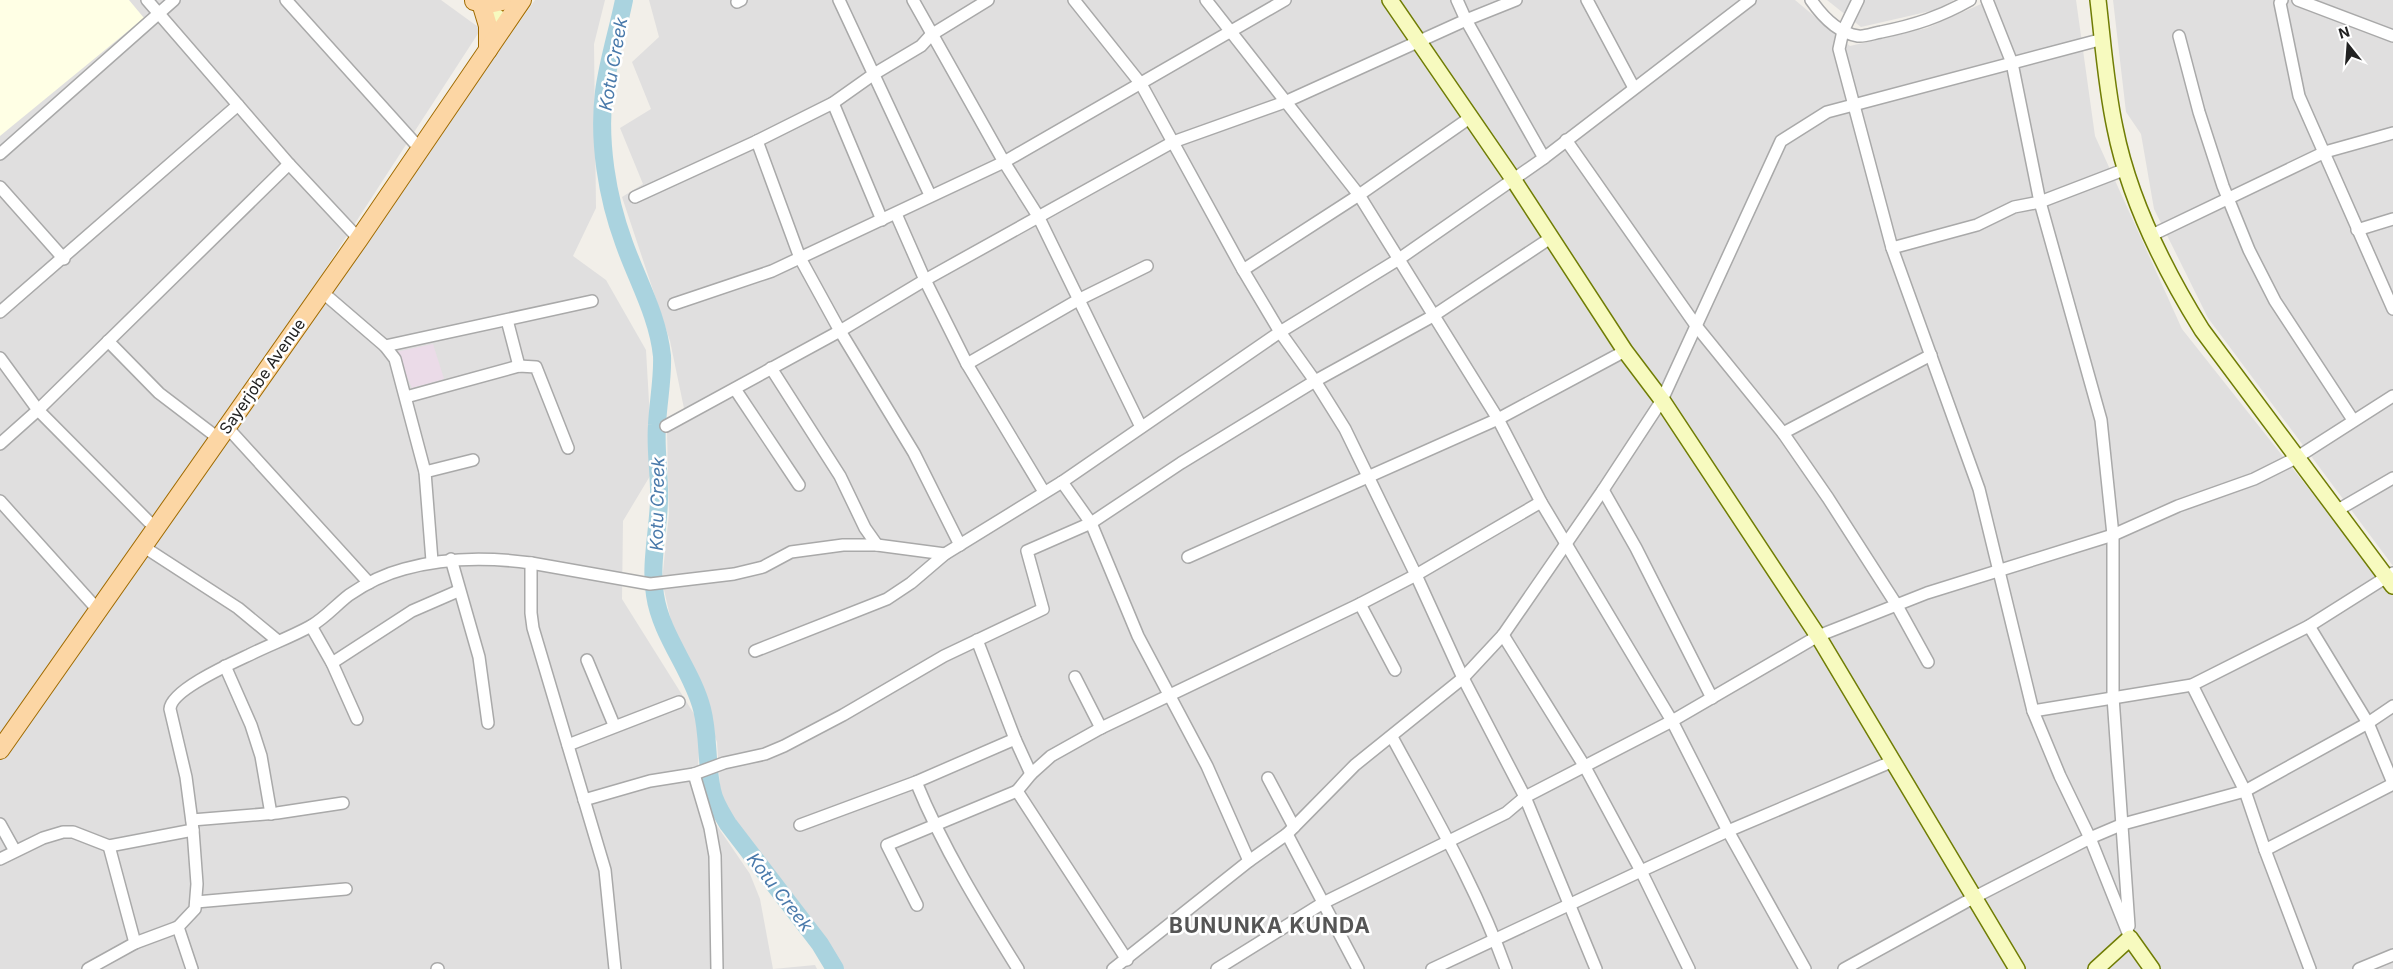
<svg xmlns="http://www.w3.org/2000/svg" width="2393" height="969" font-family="Inter,sans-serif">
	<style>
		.residential { fill: #e0dfdf }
		.industrial { fill: #ebdbe8 }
		.education { fill: #ffffe5 }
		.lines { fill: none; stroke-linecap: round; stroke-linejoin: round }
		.river { stroke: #aad3df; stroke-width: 18 }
		.street-casing { stroke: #a9a9a9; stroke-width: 14 }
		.secondary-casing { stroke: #707d05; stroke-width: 18 }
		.primary-casing { stroke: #a06b00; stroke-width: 20 }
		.street { stroke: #fff; stroke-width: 11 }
		.secondary { stroke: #f7fabf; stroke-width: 15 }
		.primary { stroke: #fcd6a4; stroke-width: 18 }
		.labels { text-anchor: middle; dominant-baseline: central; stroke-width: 5; stroke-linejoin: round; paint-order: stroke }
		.street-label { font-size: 16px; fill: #222; stroke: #fff }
		.water-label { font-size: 18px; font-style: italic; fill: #4a7aab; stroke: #fff }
		.district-label { font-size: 21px; font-weight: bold; letter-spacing: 1px; fill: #555; stroke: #fff }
	</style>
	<rect width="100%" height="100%" fill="#f2efe9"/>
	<!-- residential -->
	<g class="residential">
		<path d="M0,0H441L481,29L245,393L0,746Z"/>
		<path d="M535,0H605L594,44L596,208L573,256L606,280L646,350L653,471L623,521L622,599L701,725L696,795L750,874L760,899L773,969L815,965L817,969H0V756Z"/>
		<path d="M649,0H1795L1850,46L1927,28L1990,0H2076L2095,136L2182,329L2393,595V969H842L829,942L721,801L717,742L672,625L662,581L669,514L667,431L686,418L670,341L622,197L643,184L620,128L651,109L632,62L659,37Z"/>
		<path d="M1827,0H1954L1935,10L1861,27Z"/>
		<path d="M2113,0H2393V566L2208,318L2154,209L2141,134L2126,112Z"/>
	</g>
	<!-- industrial -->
	<path class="industrial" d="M433,344L444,379L412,388L396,352Z"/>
	<!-- education -->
	<path class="education" d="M0,0H129L144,18L0,136Z"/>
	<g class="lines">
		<!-- river -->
		<path class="river" d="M624,0C618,30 608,61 604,92C598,141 607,197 624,243C637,280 658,316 662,356C663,379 658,402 657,425C655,450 660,476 659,501C658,532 650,565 655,595C661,636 692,670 702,709C709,736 706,763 712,790C714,802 722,814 728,824L820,944L835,969"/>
		<!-- street casing -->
		<g class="street-casing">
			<g id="street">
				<path d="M147,0L289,164L359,239"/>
				<path d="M286,0L421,150"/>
				<path d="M839,0L930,195"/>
				<path d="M913,0L1004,162L1038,216L1141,427"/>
				<path d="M1074,0L1141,84L1243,270L1280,332L1315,381L1345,429L1416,575L1463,678L1525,797L1596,969"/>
				<path d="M1206,0L1359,195L1498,419L1541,502L1672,721L1728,831L1805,969"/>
				<path d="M1457,0L1466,20L1544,158"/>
				<path d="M1587,0L1634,88"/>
				<path d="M1811,0C1822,16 1838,33 1858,36C1865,37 1874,33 1881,32C1915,25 1940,17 1970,0"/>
				<path d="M1858,0L1843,31L1839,49L1892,248L1979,489L2033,711L2060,776L2090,838L2130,938"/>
				<path d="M1987,0L2012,63L2040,202L2101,420L2113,535V697L2129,926"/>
				<path d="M2282,0L2280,3L2299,96L2393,309"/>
				<path d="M2298,0L2393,36"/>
				<path d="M737,2L741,0"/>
				<path d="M2179,36L2199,112L2223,186L2249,250L2275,301L2353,420"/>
				<path d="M833,103L882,220"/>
				<path d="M1566,140L1697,327L1783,433L1828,498L1896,604L1928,662"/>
				<path d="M757,141L800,258L840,331L914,453L960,545"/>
				<path d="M0,154L174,0"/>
				<path d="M0,187L64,259"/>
				<path d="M635,197L757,141L833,103L874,74L921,46L931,35L988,0"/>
				<path d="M896,214L925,280L967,364L1044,492"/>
				<path d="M2357,230L2393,219"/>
				<path d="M2152,235L2325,152L2393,133"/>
				<path d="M1892,248L1977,225L2014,207L2040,202L2126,169"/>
				<path d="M1243,270L1359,195L1471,117"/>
				<path d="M321,291L385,346L395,359L425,472L432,561"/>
				<path d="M674,304L772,271L1004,162L1285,0"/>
				<path d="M0,312L238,105"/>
				<path d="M507,320L519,366"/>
				<path d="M108,341L159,393L218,438"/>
				<path d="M385,346L592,301"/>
				<path d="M0,358L38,410L156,529"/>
				<path d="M967,364L1078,300L1147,266"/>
				<path d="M771,368L840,476L865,528L877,545"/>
				<path d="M735,389L799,485"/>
				<path d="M406,397L519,366L536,367L568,448"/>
				<path d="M226,426L369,583"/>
				<path d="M666,426L840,331L925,280L1173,142L1285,102L1466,20L1516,0"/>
				<path d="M1783,433L1931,355"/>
				<path d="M0,444L38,410L289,164"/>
				<path d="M425,472L473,460"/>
				<path d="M1062,482L1091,523L1138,636L1207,766L1249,861"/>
				<path d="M1603,490L1636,548L1712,698"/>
				<path d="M0,501L98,610"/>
				<path d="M2336,511L2393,478"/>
				<path d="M144,547L238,608L278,641"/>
				<path d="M1188,557L1498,419L1625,351"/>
				<path d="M451,559L479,657L488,723"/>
				<path d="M531,563L650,584L734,574L763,567L791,552L843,545H877L945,554"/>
				<path d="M1360,604L1395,670"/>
				<path d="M311,626L332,663L357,719"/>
				<path d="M2309,626L2368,723L2393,783"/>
				<path d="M977,640L1015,739L1031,774"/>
				<path d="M755,651L887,599L911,583L945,554L1062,482L1280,332L1399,259L1544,158L1750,0"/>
				<path d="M587,660L614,725"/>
				<path d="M332,663L412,611L458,591"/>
				<path d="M225,666L251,725L261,756L271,814"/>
				<path d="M1075,677L1101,728"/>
				<path d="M2192,685L2245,791L2265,850L2310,969"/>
				<path d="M2033,711L2192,685L2309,626L2393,573"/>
				<path d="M1392,737C1433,813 1477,888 1506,969"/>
				<path d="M568,745L679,702"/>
				<path d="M694,774L724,763L765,754L784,746L843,715L944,656L1043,609L1027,551L1091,523L1181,463L1315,381L1433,316L1552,237"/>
				<path d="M1268,778L1294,827"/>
				<path d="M916,782C943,848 980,908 1018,969"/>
				<path d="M584,800L650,781L694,774L710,828L715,856L717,969"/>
				<path d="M192,820L277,813L343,803"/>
				<path d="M0,824L15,851"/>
				<path d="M800,825L916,782L1015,739"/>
				<path d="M1287,834L1358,969"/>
				<path d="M109,846L135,943"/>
				<path d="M2265,850L2393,784"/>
				<path d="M0,859L43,838L63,832H73L109,846L193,830L186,777L170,709C171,690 232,663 249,655C269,645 291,637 311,626C325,618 336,605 349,595C365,584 385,574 404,569C446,557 488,557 531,563V613L533,628L605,870L615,969"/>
				<path d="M196,902L346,889"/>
				<path d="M917,905L887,845L1017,791"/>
				<path d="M178,927L192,969"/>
				<path d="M1127,960L1017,791L1031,774L1051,756L1101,728L1360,604L1416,575L1541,502"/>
				<path d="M88,969L135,943L178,927L195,909L197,884L193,830"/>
				<path d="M437,969H438"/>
				<path d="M1113,969L1249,861L1287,834L1355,765L1463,678L1503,635L1603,490L1662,400L1781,141L1827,112L2103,39"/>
				<path d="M1217,969L1323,903L1506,813L1525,797L1672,721L1818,636L1927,593L2113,535L2178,506L2254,479L2296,458L2393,396"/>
				<path d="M1432,969L1641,871L1585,767L1503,635"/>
				<path d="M1689,969L1641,871L1728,831L1891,762"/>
				<path d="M1844,969L1973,898L2090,838L2123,824L2245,791L2368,723L2393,706"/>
				<path d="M2359,969L2393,955"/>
			</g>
		</g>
		<!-- secondary casing -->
		<g class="secondary-casing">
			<g id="secondary">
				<path d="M1390,0L1513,179L1625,351L1662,400L1818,636L2017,969"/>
				<path d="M2098,0C2103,43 2106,86 2115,128C2129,199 2164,269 2202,330L2393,586"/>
				<path d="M476,2L506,23"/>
				<path d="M2096,969L2130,938L2152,969"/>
			</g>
		</g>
		<!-- primary casing -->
		<g class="primary-casing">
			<g id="primary">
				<path d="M474,1L493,3L507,0"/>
				<path d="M482,6L488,26V50"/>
				<path d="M0,750L359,239L522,0"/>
			</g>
		</g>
		<!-- street -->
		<use href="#street" class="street"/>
		<!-- secondary -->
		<use href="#secondary" class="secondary"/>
		<!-- primary -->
		<use href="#primary" class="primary"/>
	</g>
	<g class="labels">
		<!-- street labels -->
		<g class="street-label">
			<text transform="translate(262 376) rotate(-55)">Sayerjobe Avenue</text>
		</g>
		<!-- water labels -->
		<g class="water-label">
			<text transform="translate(613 64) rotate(-80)">Kotu Creek</text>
			<text transform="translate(657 504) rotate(-89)">Kotu Creek</text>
			<text transform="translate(780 892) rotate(52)">Kotu Creek</text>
		</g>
		<!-- district labels -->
		<g class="district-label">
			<text x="1270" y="925">BUNUNKA KUNDA</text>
		</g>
	</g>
	<!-- north arrow -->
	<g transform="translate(2348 45) rotate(343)" stroke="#ffffff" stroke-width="4" paint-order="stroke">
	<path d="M0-4L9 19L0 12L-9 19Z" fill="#222222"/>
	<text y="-8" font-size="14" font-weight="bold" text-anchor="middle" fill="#222222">N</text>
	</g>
</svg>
